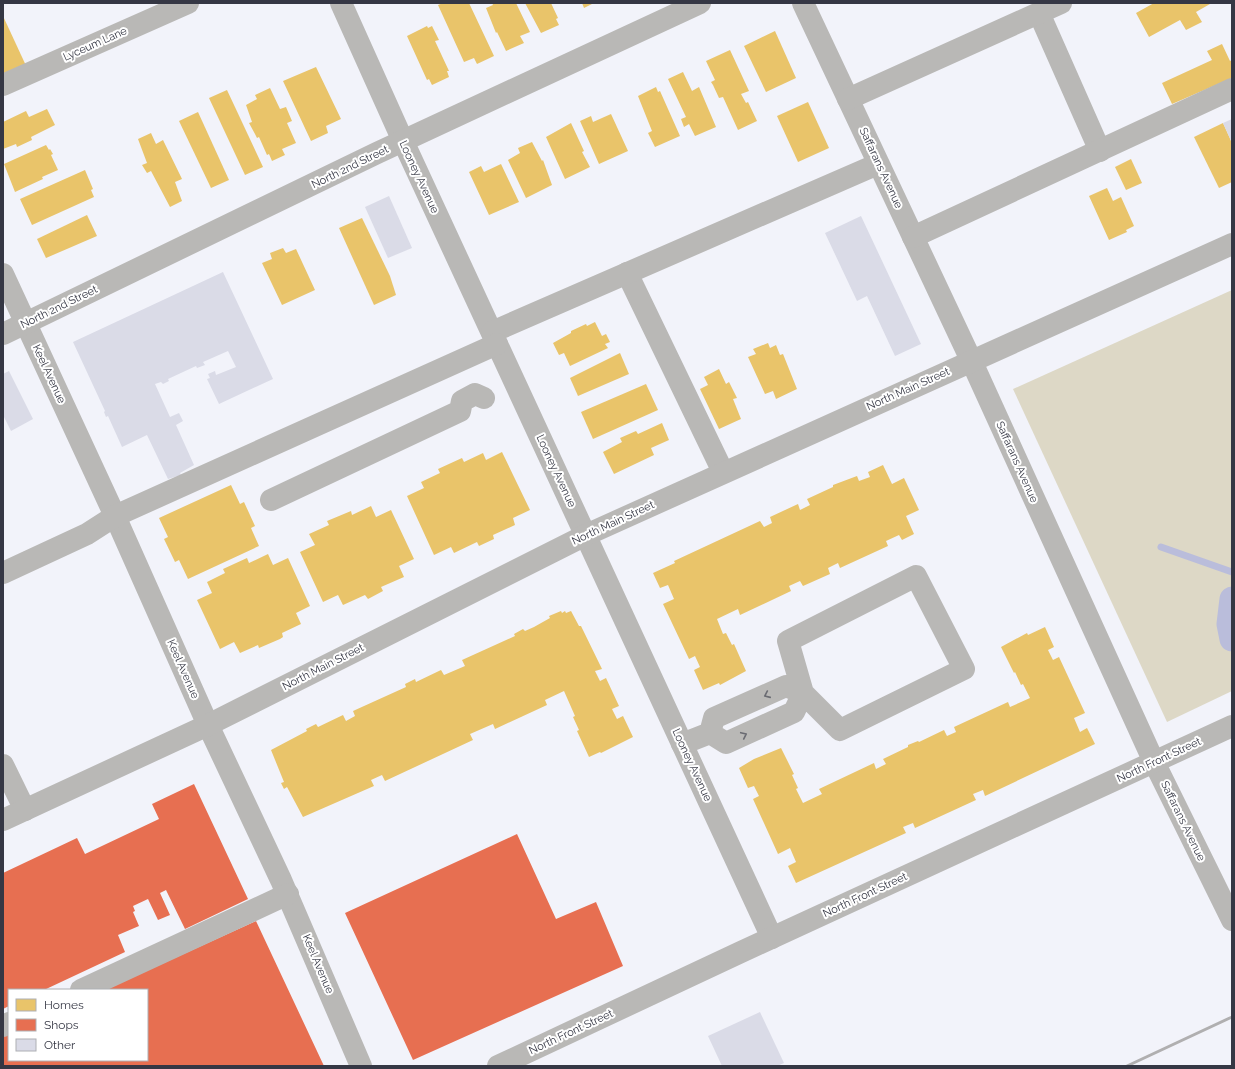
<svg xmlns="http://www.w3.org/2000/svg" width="1235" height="1069" font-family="Raleway,sans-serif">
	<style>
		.green { fill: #ddd8c6 }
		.homes { fill: #e9c46a }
		.shops { fill: #e76f51 }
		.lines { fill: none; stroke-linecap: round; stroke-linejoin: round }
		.stream { stroke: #babddb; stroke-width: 7 }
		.canal { stroke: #babddb; stroke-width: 25 }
		.building { fill: #dadbe7 }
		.minor { stroke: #b9b8b6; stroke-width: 22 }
		.rail { stroke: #b0afb0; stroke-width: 3 }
		.oneway { stroke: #6a6b72 }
		.labels { text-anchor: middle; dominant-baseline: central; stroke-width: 4; stroke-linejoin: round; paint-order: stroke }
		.street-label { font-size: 11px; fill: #353744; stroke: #fff }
	</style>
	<rect width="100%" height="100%" fill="#f2f3fa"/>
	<!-- green -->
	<path class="green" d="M1232,290V691L1167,722L1013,389Z"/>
	<!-- homes -->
	<g class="homes">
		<path d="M443,3H469L494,56L477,64L474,58L464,62L438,5Z"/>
		<path d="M492,3H516L530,32L520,36L524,43L506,51L497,32L496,33L486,8L493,5Z"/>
		<path d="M525,3H551L558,18L556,19L559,25L541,33Z"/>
		<path d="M582,3H594L584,8Z"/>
		<path d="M1154,3H1209L1210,4L1196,12L1202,22L1186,30L1180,20L1149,37L1136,13Z"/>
		<path d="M3,16L28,70L3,81Z"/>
		<path d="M427,26L428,28L432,26L439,40L435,41L449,71H447L449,77L432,85L429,79L427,80L407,36Z"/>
		<path d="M775,31L796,78L766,92L744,46Z"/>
		<path d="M1222,44L1230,61L1232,60V78L1172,104L1162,83L1212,60L1207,51Z"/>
		<path d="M730,50L749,91L741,94L746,103L748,102L757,121L738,130L723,97L719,98L713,85L711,82L715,80L706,61Z"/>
		<path d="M316,67L341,119L326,126L328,133L311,141L283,81Z"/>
		<path d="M683,72L692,91L699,87L716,127L695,136L689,124L684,127L681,119L686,117L668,79Z"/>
		<path d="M656,87L658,92L660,91L680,136L655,147L648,133L652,131L638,96Z"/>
		<path d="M270,88L280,109L286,107L292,121L287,123L296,143L282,149L285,155L272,161L269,154L267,155L259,137L257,138L255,134L249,123L252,122L246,105L257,99L255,95Z"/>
		<path d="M227,90L263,167L245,175L209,98Z"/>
		<path d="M808,102L829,148L798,162L777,116Z"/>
		<path d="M47,109L55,125L31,137L32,140L17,147L16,144L3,149V122L26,111L29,117Z"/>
		<path d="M198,112L229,180L211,188L179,121Z"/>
		<path d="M611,114L628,151L599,164L580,121L591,116L593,122Z"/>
		<path d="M571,123L584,151L582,152L590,167L565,179L546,137Z"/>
		<path d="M1223,123L1232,143V182L1219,188L1194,137Z"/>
		<path d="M151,133L156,144L163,140L182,179L175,182L182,201L170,207L151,171L147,173L142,165L147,163L138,139Z"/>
		<path d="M532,142L542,161L543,160L552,185L526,198L508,160L520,153L518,148Z"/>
		<path d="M46,145L49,150L50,149L53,154L51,155L58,170L42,177L43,179L15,192L4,164Z"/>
		<path d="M1131,159L1142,183L1126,190L1115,167Z"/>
		<path d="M501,164L519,202L489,215L469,172L481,166L484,172Z"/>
		<path d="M85,170L93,189L91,190L94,197L32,225L20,199Z"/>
		<path d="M1107,188L1113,201L1121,197L1134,226L1126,230L1127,232L1109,240L1089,196Z"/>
		<path d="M87,215L97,236L46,258L37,239Z"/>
		<path d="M362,218L390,276L396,295L374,305L339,228Z"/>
		<path d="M283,248L286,253L296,249L315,290L282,305L262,263L272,259L270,253Z"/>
		<path d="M595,322L602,336L606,334L610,342L605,344L608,348L570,366L564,353L559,355L553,343L571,333V331L586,324L587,326Z"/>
		<path d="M768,343L770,348L776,345L780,355L783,354L797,389L776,399L773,391L765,394L748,357L756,354L753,349Z"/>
		<path d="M620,353L629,374L578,396L570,378Z"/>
		<path d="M719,369L726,384L729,382L737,398L733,399L741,419L719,429L700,389L708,385L704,377Z"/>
		<path d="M646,384L658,410L593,439L581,412Z"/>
		<path d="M662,423L669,440L651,448L654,455L614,474L603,452L622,442L620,438L636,431L638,434Z"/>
		<path d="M502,452L530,510L513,518L515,525L493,535L494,539L479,546L477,542L454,553L451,547L434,555L407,496L424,488L421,482L440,473L438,469L462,458L464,462L483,453L486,460Z"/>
		<path d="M883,465L892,484L904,478L919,510L906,516L914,534L902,540L899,535L886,541L888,546L840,568L838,563L828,568L830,574L803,586L800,581L789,586L791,591L740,615L738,609L717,619L723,634L726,633L732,645L734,644L746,671L720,685L719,683L703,690L694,670L700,667L695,656L689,659L663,604L674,599L668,585L660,588L653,573L675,563L674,561L760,521L764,527L772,523L770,517L798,504L800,510L810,505L807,499L833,487V485L857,476L859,481L870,477L868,472Z"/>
		<path d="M231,485L240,504L244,502L255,526L251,528L259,546L188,579L179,560L175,562L164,539L168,537L159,518Z"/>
		<path d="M371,506L376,517L391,510L414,559L399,566L404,577L381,587L383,591L368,599L365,595L343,605L338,595L323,602L300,552L315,545L309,534L329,525L327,521L351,511L352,515Z"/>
		<path d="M268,554L273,565L288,558L310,606L296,613L301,624L282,633L283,637L280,639L259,648L258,645L240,653L234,642L220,649L197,600L212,593L207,582L225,573L223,569L247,558L249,563Z"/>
		<path d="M561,611L562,613L565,611L566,613L571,611L579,626H581L602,669L595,671L600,681L606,678L619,706L612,709L617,719L623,716L633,737L601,753L600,752L589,757L577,731L579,730L573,717L575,716L564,691L545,700L547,705L495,729L493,724L470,734L473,740L385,781L382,775L371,780L374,786L303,817L287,787L284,789L281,783L284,782L271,750L307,731L306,729L316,724L318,727L343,715L346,721L355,716L353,711L406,687L405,684L415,679L416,682L441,670L444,675L465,666L462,660L515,636L514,634L523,629L525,631L534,627L550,618L549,616Z"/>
		<path d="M1045,627L1054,647L1048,650L1053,660L1059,657L1085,713L1074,718L1080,732L1087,728L1095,744L985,796L983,790L973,794L976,800L915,828L913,823L903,827L906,833L796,883L788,866L796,862L790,848L778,854L753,799L759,796L754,786L748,788L739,768L754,759L781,748L794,774L792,775L798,788L796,789L803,803L822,794L819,789L874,763L876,769L886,764L883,759L908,747V745L918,741L919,742L944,730L947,736L956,732L954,727L1008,702L1010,707L1030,698L1023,684L1021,685L1015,672L1014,673L1001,647L1027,633L1028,635Z"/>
	</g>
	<!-- shops -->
	<g class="shops">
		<path d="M194,784L248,899L185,929L166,890L160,893L170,915L158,920L148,899L133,906L135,911L133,912L139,926L118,935L125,952L44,990H9V1006L3,1009V873L77,838L85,854L159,819L152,804Z"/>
		<path d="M517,834L556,919L596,902L623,966L413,1060L345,913Z"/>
		<path d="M256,921L324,1066H3V1036L9,1033V1060H147V990H104Z"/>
	</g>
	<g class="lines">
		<!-- stream -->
		<path class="stream" d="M1161,547L1232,572"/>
		<!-- canal -->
		<path class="canal" d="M1232,599L1229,624L1232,639"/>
	</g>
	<!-- building -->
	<g class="building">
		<path d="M1232,119V143L1223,123Z"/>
		<path d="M389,196L412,248L388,258L365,207Z"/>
		<path d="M861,216L921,344L895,356L867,296L857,301L825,233Z"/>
		<path d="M223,272L273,379L219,404L207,379L210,378L208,374L215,371L216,375L236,367L228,351L203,362L205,365L197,368L196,366L168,379L169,381L163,384L161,382L155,384L170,417L179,413L183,421L176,425L194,465L180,473L181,475L168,479L147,435L122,447L108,416L106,417L104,412L105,411L73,342Z"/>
		<path d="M9,371L33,419L11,431L3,415V374Z"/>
		<path d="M760,1012L784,1063L777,1066H722L708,1036Z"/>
	</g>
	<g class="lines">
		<!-- minor -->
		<g class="minor">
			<path d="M341,3L403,141L772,938"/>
			<path d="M803,3L971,360L1154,762L1232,920"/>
			<path d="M1039,13L1100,151"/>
			<path d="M3,85L188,3"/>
			<path d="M848,99L1061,3"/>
			<path d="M913,237L1232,89"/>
			<path d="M627,273L723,472"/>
			<path d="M3,274L115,516L208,725L281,880L361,1066"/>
			<path d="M492,332L878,164"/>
			<path d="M3,334L377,153L700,3"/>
			<path d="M271,500L460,411L462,401L475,394L484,398"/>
			<path d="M3,573L87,534L115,516L497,344"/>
			<path d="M682,744L710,733L714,718L786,686L803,693L840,730L964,669L916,576L788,641L803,693L794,712L726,743L710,733"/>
			<path d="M3,765L25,810"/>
			<path d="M3,820L208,725L586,535L1232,244"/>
			<path d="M81,990L288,894"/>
			<path d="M3,1026L9,1023"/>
			<path d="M498,1066L741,952L1232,726"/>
		</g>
		<!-- rail -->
		<path class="rail" d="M1127,1066L1232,1017"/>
	</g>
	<!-- one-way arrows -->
	<defs><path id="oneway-chevron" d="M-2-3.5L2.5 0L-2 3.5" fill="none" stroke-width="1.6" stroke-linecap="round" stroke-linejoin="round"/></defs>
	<g class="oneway">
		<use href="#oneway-chevron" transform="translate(767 695) rotate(156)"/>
		<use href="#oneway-chevron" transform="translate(744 735) rotate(-25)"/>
	</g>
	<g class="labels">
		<!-- street labels -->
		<g class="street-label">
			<text transform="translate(95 44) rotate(-24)">Lyceum Lane</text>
			<text transform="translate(350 167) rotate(-26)">North 2nd Street</text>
			<text transform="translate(881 168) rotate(65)">Saffarans Avenue</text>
			<text transform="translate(419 177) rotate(65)">Looney Avenue</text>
			<text transform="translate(59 307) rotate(-26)">North 2nd Street</text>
			<text transform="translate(49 374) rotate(65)">Keel Avenue</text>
			<text transform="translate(908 389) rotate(-24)">North Main Street</text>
			<text transform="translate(1017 462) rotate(66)">Saffarans Avenue</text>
			<text transform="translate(556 471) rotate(65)">Looney Avenue</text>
			<text transform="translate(613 523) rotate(-25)">North Main Street</text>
			<text transform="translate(323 667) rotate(-27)">North Main Street</text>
			<text transform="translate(183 669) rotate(66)">Keel Avenue</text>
			<text transform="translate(1159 760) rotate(-25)">North Front Street</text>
			<text transform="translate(692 765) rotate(65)">Looney Avenue</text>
			<text transform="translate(1183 821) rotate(64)">Saffarans Avenue</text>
			<text transform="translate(865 895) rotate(-25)">North Front Street</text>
			<text transform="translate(318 964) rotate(67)">Keel Avenue</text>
			<text transform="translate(571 1032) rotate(-25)">North Front Street</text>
		</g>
	</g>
	<!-- border -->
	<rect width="1235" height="1069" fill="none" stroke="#353744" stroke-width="8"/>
	<!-- legend -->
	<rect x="8" y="989" width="140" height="72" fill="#ffffff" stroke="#aeafb4"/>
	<rect x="16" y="999" width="20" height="12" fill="#e9c46a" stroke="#aeafb4"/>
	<text x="44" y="1009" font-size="12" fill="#353744">Homes</text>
	<rect x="16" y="1019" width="20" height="12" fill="#e76f51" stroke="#aeafb4"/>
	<text x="44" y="1029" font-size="12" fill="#353744">Shops</text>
	<rect x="16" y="1039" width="20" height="12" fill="#dadbe7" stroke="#aeafb4"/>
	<text x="44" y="1049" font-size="12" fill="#353744">Other</text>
</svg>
